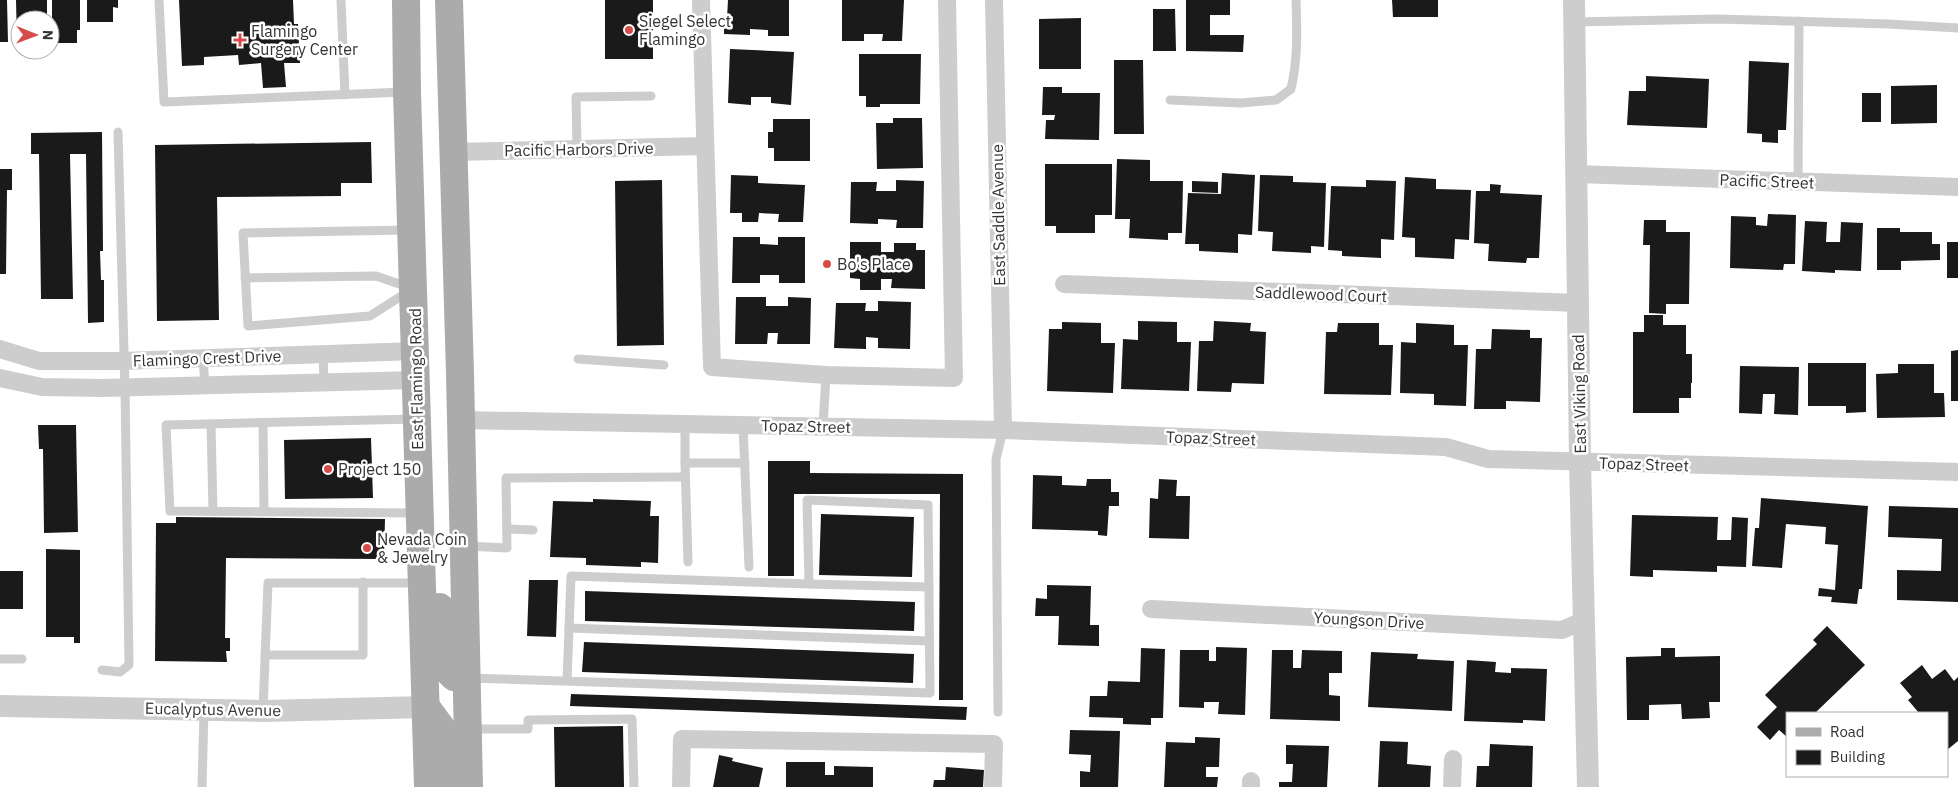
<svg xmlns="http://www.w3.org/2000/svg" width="1958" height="787" font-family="'IBM Plex Sans',sans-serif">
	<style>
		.building { fill: #1a1a1a }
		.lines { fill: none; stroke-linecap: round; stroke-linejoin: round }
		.service { stroke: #cdcdcd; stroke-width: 9 }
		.minor { stroke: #cdcdcd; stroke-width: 18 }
		.tertiary { stroke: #cdcdcd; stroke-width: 22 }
		.primary { stroke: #ababab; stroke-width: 28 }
		.poi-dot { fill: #d54c4a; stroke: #fff; stroke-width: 2 }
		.labels { text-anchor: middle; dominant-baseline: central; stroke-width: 5; stroke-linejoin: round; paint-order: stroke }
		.poi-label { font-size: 16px; fill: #333; stroke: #fff; text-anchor: start }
		.street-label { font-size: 16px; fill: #333; stroke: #fff }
	</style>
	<rect width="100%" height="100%" fill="#fff"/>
	<!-- building -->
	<g class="building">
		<path d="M0,0H7L8,42H0Z"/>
		<path d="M16,0H47V20H20V43H17Z"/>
		<path d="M52,0H80V30H77V43H52Z"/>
		<path d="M87,0H118V8L113,7V22H87Z"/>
		<path d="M179,0H293L294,24H298L300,63H284L286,87L263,88L261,63L239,65L238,55L204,57V65L182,66Z"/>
		<rect x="605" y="0" width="48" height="59"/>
		<path d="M728,0H789V36H768V30L750,29V35L724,34V18H727Z"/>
		<path d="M842,0H904L902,41H882L883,34H864V41H842Z"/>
		<path d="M1186,0H1230V15H1210V35H1244L1243,52L1186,51Z"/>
		<path d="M1392,0H1438V17H1393Z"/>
		<path d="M1153,9H1175L1176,51H1153Z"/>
		<path d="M1081,18V69H1039V19Z"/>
		<path d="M730,49L794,52L791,105L771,103V97H751V105L728,103Z"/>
		<path d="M859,54H921L920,104H880V107H866V96H859Z"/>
		<path d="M1114,60H1143L1144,134H1114Z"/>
		<path d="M1749,61L1789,63L1786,130H1778V143L1762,142V134L1747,133Z"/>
		<path d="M1646,76L1709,79L1707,128L1627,125L1629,91H1646Z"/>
		<path d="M1937,85V123L1891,124V86Z"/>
		<path d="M1043,87H1062V93H1100L1099,140L1045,139L1046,120H1054L1055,115H1042Z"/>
		<rect x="1862" y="93" width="19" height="29"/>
		<path d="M893,118H922L923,168L877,169L876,123H893Z"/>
		<path d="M773,119H810V161H774V148H768V132H773Z"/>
		<path d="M102,132L103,251H100L101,280H104V322L88,323L86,154H70L73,299H41L39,154H31V133Z"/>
		<path d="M371,142L372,183H341V196L217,197L219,320L157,321L155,145Z"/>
		<path d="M1117,159L1150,160V181H1183L1182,233H1168V240L1129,238L1130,219H1115Z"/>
		<path d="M1045,164H1112V215H1095V233H1056V226H1045Z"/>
		<path d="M0,169H12V190H7L6,274H0Z"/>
		<path d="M1222,173L1255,175L1252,235L1238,234V253L1199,251V244H1185L1188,193L1221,194Z"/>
		<path d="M731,175L758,176V183L805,185L803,222H778L779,214L759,213L758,222H742V213H730Z"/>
		<path d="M1260,175L1293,176V182L1326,183L1324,247L1311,246V253L1272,251L1273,232L1258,231Z"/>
		<path d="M1405,177L1436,179V189L1471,190L1469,240L1455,239L1454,259L1415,257V238L1402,237Z"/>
		<path d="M662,180L664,345L617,346L615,181Z"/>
		<path d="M896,180L924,181L923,228H896L897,220L878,219V224L850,223L851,182H877L876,191H896Z"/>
		<path d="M1366,180L1396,181L1394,240L1381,239V258L1342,256V251L1328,250L1331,186L1366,187Z"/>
		<path d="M1192,181L1218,182V193L1192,192Z"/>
		<path d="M1490,184L1501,185L1500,193L1542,195L1539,258H1527L1526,263L1488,261L1489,244L1474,243L1476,191H1490Z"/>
		<path d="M1768,214L1796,215L1795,264H1784L1783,270L1730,268L1731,216L1756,217V225L1767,226Z"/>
		<path d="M1644,220H1666V232H1690L1689,304H1666V314L1649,313L1650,245H1643Z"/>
		<path d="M1805,221L1827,222L1826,242H1840L1841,222L1863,223L1861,271L1835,270V273L1802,271Z"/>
		<path d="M1877,228H1900V232H1932V244H1940V260L1901,261V270H1877Z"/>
		<path d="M733,237H760V244L778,245V237H805V283H779V275H760V283H732Z"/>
		<path d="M850,242H881V252H894V243H916V250H925V289L891,288L892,279H881V290H860V279L850,278Z"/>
		<rect x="1947" y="242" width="11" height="36"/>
		<path d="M736,297H766V306H788V297L811,298L810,344H777L778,333H768L767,344H735Z"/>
		<path d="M878,301L911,302L910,349L878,348V338L866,337V349L834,348L836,303H866L865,311H878Z"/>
		<path d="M1644,315H1663V325H1686V354H1692V383H1691V398H1679V413H1633V332H1644Z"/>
		<path d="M1138,321L1177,322V342H1191L1189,391L1121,389L1123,339L1138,340Z"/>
		<path d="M1214,321L1251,323L1250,331L1266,332L1264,384L1232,383L1231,392L1197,391L1199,341H1213Z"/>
		<path d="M1062,322L1101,323V343H1115L1113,393L1047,391L1049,329H1062Z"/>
		<path d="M1338,323H1379V345H1393L1391,395L1324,394L1326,332H1337Z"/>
		<path d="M1416,323L1454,325V345H1468L1466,406L1434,405V394L1400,393L1401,342L1416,343Z"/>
		<path d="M1492,329L1530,330V338H1542L1540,402L1506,401V409H1474L1476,349H1491Z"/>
		<path d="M1958,350V401H1951V351Z"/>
		<path d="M1808,363H1866V412L1846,413V406H1808Z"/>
		<path d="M1898,364H1934V393H1944L1945,417L1877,418L1876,374L1898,373Z"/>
		<path d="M1740,366L1799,367L1798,415L1774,414L1775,394H1763L1762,414L1739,413Z"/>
		<path d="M38,425H76L78,532L44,533L43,449H39Z"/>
		<path d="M371,438L373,498L285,499L284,440Z"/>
		<path d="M768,461H810V473L963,474V700H939L940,494H794V576H768Z"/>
		<path d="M1033,475L1062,476V485L1086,486L1087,479H1111V492H1119V506H1109L1107,536L1098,535V531L1032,529Z"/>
		<path d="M1159,479L1177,480L1176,496H1190L1189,539L1149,538L1150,498L1158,499Z"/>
		<path d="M1761,498L1868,506L1862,589H1859L1857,604L1831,602L1832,597L1818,596L1819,588L1835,590L1838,545L1825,544L1826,527L1786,524L1782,568L1752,566L1755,528H1759Z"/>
		<path d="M593,499L651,501L650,516H659L658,563L641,562V567L586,565V558L550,557L553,501L593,502Z"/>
		<path d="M1889,506L1958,508V602L1897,600V570L1941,571L1942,539L1888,537Z"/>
		<path d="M821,514L914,517L912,577L819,575Z"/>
		<path d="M1632,515L1718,517L1717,540H1731L1732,517L1748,518L1746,567L1717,566V572L1653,570V577L1630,576Z"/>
		<path d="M176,517L385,519L384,559L226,558L225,638H230V651H226L227,662L155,661L156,523H176Z"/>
		<path d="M46,549L80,550V643H74V637H46Z"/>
		<rect x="0" y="571" width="23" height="38"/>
		<path d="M529,580H558L556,637L527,636Z"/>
		<path d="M1047,585L1091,586L1090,625H1099V646L1058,645L1059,616H1035L1036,598L1047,599Z"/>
		<path d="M585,591L915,602L914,631L585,621Z"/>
		<path d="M1827,626L1865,665L1815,713L1812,712L1811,713H1787V737L1779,730L1770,740L1757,727L1777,707L1765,695L1817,644L1813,640Z"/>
		<path d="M584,642L914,654L913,683L582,672Z"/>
		<path d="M1216,647L1247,648L1245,715L1218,714L1219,702H1204V708L1179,707L1180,650H1209V661H1216Z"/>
		<path d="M1141,648L1165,649L1163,718H1151V725L1123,724V718L1089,717L1090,696H1107L1108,681L1140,682Z"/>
		<path d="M1661,648H1675V657L1720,656V702H1709L1710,718L1682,719L1681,704L1649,705V720H1627L1626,657L1661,656Z"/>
		<path d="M1272,650H1293V668H1301L1302,650L1342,651V673H1329V695L1340,696V721L1270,719Z"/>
		<path d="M1371,652L1418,654L1417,659L1454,661L1452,711L1368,707Z"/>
		<path d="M1467,660L1496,662L1495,672L1511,673V668L1547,669L1545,721L1523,720V723L1464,721Z"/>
		<path d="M1922,665L1932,679L1945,669L1954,681L1958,677V741L1947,750V713H1919L1908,700L1912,697L1900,683Z"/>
		<path d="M571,694L967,707L966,720L570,706Z"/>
		<path d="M623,726L624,787H555L554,727Z"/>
		<path d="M1070,730L1120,731L1118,787H1080V771L1090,772L1091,755L1069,754Z"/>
		<path d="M1195,737L1220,738L1219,767H1206V777H1218L1217,787H1164L1166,742L1195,743Z"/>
		<path d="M1380,741L1408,742L1407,764L1431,766L1430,787H1378Z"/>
		<path d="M1490,744L1533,746L1532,787H1476L1477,766H1489Z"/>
		<path d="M1286,745L1329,746L1327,787H1279V782H1292L1293,764H1286Z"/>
		<path d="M719,755L733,758L732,761L763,768L759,787H713Z"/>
		<path d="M786,762H825V775H834V766L873,767V787H786Z"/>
		<path d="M946,767L984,770L983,787H933L934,780H945Z"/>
	</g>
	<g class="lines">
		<!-- service -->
		<g class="service">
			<path d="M159,0L164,102L404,92"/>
			<path d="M341,0L345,95"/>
			<path d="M1575,22L1718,19L1888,24L1958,28"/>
			<path d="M1170,100L1241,103L1276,100L1291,89C1298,60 1297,30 1296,0"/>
			<path d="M577,150L576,97L651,96"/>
			<path d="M1798,182L1799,21"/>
			<path d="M408,230L243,233L248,326L370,316L409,291"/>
			<path d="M245,278L376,276L411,288"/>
			<path d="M323,354L324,383"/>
			<path d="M203,358L205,386"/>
			<path d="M578,359L664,365"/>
			<path d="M414,419L166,425L170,511L417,513"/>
			<path d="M263,423L264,511"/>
			<path d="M211,424L213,511"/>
			<path d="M743,425L749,567"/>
			<path d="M823,426L826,375"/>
			<path d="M685,463V424"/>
			<path d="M507,529L533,530"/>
			<path d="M467,546L507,548L506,478L685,477"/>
			<path d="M688,562L685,463H745"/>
			<path d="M809,584L929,587"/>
			<path d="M569,628L929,641"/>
			<path d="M265,655H363V582"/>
			<path d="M0,659H22"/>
			<path d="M102,670L120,672L129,665L125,388L118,132"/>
			<path d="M469,678L930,693L928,505L807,500L809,584L571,576L567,681"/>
			<path d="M263,710L268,583H420"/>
			<path d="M998,712L996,459L1003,430"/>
			<path d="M471,729H528V720L632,719L634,787"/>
			<path d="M202,787L204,710"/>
		</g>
		<!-- minor -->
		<g class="minor">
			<path d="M701,0L712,367L826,375L954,378L947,0"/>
			<path d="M994,0L1003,430"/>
			<path d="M453,152L705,146"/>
			<path d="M1577,174L1958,187"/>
			<path d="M1064,284L1578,303"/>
			<path d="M0,349L39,361H120L416,351"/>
			<path d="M0,378L42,387L103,388L416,380"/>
			<path d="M462,420L1003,430L1446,447L1488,459L1958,472"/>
			<path d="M1151,609L1562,630L1585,620"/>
			<path d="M681,787L682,739L994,744L993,787"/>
			<path d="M1251,787V781"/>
			<path d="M1452,787L1453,759"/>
		</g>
		<!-- tertiary -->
		<g class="tertiary">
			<path d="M1574,0L1580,462L1588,787"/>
			<path d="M0,706L263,711L426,707"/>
		</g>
		<!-- primary -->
		<g class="primary">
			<path d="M406,0L407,92L428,787"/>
			<path d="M449,0C458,262 464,525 469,787"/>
			<path d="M440,607L446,665L448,671L454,677L466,678"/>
			<path d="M427,708L444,731L447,743L449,787"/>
		</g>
	</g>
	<!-- markers -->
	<g class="poi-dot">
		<circle cx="629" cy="30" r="5"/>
		<path d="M237.5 32.5h5v5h5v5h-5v5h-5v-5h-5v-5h5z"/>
		<circle cx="827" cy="264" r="5"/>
		<circle cx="328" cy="469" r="5"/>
		<circle cx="367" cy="548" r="5"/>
	</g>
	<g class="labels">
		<!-- poi labels -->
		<g class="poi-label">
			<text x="639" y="21">Siegel Select<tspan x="639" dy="18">Flamingo</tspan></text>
			<text x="251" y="31">Flamingo<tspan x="251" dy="18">Surgery Center</tspan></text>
			<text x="837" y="264">Bo's Place</text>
			<text x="338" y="469">Project 150</text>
			<text x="377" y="539">Nevada Coin<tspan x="377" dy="18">&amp; Jewelry</tspan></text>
		</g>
		<!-- street labels -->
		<g class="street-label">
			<text transform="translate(579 149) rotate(-1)">Pacific Harbors Drive</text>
			<text transform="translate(1767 181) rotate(2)">Pacific Street</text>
			<text transform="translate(998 215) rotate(-91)">East Saddle Avenue</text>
			<text transform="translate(1321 294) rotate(2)">Saddlewood Court</text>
			<text transform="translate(207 358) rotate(-2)">Flamingo Crest Drive</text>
			<text transform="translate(416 379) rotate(-91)">East Flamingo Road</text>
			<text transform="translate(1579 394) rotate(-91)">East Viking Road</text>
			<text transform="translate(806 426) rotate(1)">Topaz Street</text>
			<text transform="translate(1211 438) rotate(2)">Topaz Street</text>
			<text transform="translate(1644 464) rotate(2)">Topaz Street</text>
			<text transform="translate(1369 620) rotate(3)">Youngson Drive</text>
			<text transform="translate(213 709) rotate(1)">Eucalyptus Avenue</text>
		</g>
	</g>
	<!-- legend -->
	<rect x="1786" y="712" width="162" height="65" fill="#ffffff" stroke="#adadad"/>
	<rect x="1796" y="728" width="25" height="8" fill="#ababab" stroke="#adadad"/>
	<text x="1830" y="737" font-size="15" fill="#333333">Road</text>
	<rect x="1796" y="750" width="25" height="15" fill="#1a1a1a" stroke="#adadad"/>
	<text x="1830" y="762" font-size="15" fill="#333333">Building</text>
	<!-- north arrow -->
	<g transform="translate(35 35) rotate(91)"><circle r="24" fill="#ffffff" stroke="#adadad"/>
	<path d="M0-4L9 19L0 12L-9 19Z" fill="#d54c4a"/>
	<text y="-8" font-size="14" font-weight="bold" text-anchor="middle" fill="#333333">N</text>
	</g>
</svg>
